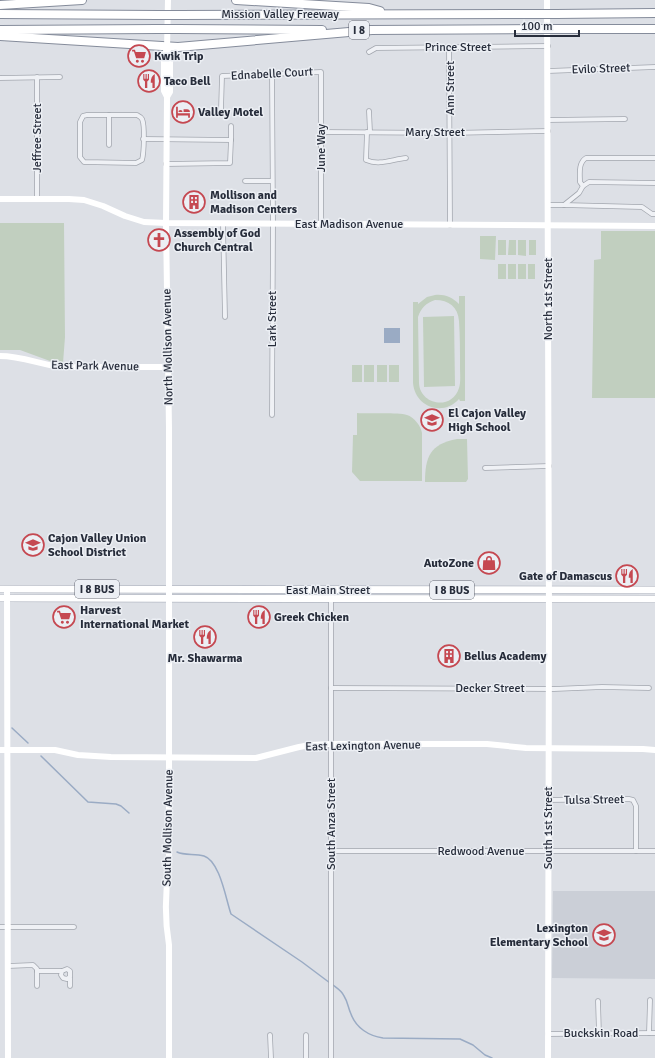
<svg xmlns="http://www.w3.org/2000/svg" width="655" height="1058" font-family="Signika,sans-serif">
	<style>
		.built { fill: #cbcfd7 }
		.green { fill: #c1cfbf; fill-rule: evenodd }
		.water { fill: #9aabc4 }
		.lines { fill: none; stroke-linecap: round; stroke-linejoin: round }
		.stream { stroke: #9aabc4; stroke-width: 1.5 }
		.street-casing { stroke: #a3a7af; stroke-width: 5.5 }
		.primary-casing { stroke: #9da3b1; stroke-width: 8 }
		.highway-casing { stroke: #858c9b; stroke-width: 10 }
		.street { stroke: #eff1f5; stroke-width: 4 }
		.secondary { stroke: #fff; stroke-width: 6 }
		.primary { stroke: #fff; stroke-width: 7 }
		.highway { stroke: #fff; stroke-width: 8 }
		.highway-bridge-casing { stroke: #858c9b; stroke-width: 10; stroke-linecap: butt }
		.highway-bridge { stroke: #fff; stroke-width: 8 }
		.labels { text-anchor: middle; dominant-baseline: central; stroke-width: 3; stroke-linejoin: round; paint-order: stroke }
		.shield { fill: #eceff4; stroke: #626772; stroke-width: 1 }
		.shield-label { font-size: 11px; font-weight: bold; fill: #272d3b }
		.street-label { font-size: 12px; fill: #272d3b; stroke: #eceff4 }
		.poi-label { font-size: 12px; font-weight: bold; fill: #272d3b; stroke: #eceff4; text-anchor: start }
	</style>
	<rect width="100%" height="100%" fill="#dde0e6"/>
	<!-- built -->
	<path class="built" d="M553,891H655V979L552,978Z"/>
	<!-- green -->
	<g class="green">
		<path d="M0,223H64L65,337L63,363L50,361L20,350H0Z"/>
		<path d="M601,231H655V398H592L594,260L601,259Z"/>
		<path d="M480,236H496L495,260L480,259Z"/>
		<rect x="498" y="240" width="8" height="15"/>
		<path d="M509,240H516V255H508Z"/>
		<path d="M518,240H526V256L518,255Z"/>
		<rect x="529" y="240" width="7" height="15"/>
		<rect x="498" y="264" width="8" height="15"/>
		<rect x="508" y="264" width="8" height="15"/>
		<rect x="518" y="264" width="8" height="15"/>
		<rect x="528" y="264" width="7" height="15"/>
		<path d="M435,295C444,294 452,297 459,304V296H465V401H460L459,399C443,417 415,407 413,383V302H418V304L427,297ZM435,300C449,300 458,307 459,321C460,336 460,351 460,367C460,374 461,382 459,388C452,411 420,405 419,383L418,317C421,308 426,303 435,300Z"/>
		<path d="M454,316L455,386L424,387L423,317Z"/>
		<rect x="352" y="365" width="10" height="17"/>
		<rect x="364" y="365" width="10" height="17"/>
		<rect x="377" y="365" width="10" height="17"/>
		<rect x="389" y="365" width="10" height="17"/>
		<path d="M357,413C368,414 398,412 407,415C414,417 421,426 422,433V481H360L352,472L353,435H357Z"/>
		<path d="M457,439H467L468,479L466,482H425C425,457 430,444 457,439Z"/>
	</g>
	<!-- water -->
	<rect class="water" x="384" y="328" width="16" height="15"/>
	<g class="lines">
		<!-- stream -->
		<g class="stream">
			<path d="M12,728L28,743"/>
			<path d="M41,756L88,802L116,804L121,806L129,813"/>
			<path d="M177,852C185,856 195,853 204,856C220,861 226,900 231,914L302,962L330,983"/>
			<path d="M333,985C337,988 342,991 344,996C348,1002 348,1008 351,1014C356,1028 369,1036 383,1038L460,1039L473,1045L485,1055L492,1058"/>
		</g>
		<!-- street casing -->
		<g class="street-casing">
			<g id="street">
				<path d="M449,47L450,225"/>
				<path d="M369,52L376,48L548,46"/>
				<path d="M548,71L655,67"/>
				<path d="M37,77V199"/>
				<path d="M0,78L60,77"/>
				<path d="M221,110L222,76L321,72V224"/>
				<path d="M369,111L370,132"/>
				<path d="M87,115H137C139,116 141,117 142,119C145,125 144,153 142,160L136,163L84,162L80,157V122L83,116Z"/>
				<path d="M109,115V145"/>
				<path d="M548,120L625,119"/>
				<path d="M231,126V140"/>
				<path d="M321,132L450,133L548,131"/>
				<path d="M367,132L366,160C380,166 393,159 406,158"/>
				<path d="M143,139L231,140L230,163L166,164"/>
				<path d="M655,158H586C578,163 580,174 580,182L583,186L589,182L655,183"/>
				<path d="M245,181H272"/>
				<path d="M548,205H564L579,193L583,186"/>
				<path d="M564,205L642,207L652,214H655"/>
				<path d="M223,224L225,317"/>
				<path d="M272,415L273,224L272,73"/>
				<path d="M485,468L549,466"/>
				<path d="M331,590V1058"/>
				<path d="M331,688L554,689L602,687L649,688"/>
				<path d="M548,800L629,799L633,800L636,806V851"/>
				<path d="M331,851H655"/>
				<path d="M0,927H74"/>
				<path d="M8,966L33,965L37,969V986"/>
				<path d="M37,971H62"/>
				<path d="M70,986V971L67,969L62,971L61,975L63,978L67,979L70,977"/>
				<path d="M598,1001L599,1034"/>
				<path d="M649,1033L650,1000"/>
				<path d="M548,1034L655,1033"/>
				<path d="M270,1035L271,1058"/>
				<path d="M306,1058V1035"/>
			</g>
		</g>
		<!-- primary casing -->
		<g class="primary-casing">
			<g id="primary">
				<path d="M0,589L655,590"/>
				<path d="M0,598L655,599"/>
			</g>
		</g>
		<!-- highway casing -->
		<g class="highway-casing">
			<g id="highway">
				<path d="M236,0L369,8L380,11"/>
				<path d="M0,5L82,0"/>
				<path d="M0,14L158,15"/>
				<path d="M556,14L655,13"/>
				<path d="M178,15L540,14"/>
				<path d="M177,29L322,30"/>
				<path d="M556,29H655"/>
				<path d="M0,30L157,29"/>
				<path d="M368,30L542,29"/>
				<path d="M0,36L178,47L372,30"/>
			</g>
		</g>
		<!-- street -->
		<use href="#street" class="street"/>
		<!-- secondary -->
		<g class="secondary">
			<path d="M168,0L167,50L170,54V92L167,97L166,223L169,428V868C165,893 165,921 169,945V1058"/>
			<path d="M547,0L549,618L548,1058"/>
			<path d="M167,50L164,54V91L167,97"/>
			<path d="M0,199H69L84,200L103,206L125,216L144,222L166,223L655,226"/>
			<path d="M0,356C21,356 39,364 60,367H168"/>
			<path d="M7,589L8,1058"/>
			<path d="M0,750H55L78,755L111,757L256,758L299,747L310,745L331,744H487L526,748L643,749L655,750"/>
		</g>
		<!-- primary -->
		<use href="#primary" class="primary"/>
		<!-- highway -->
		<use href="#highway" class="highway"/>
		<!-- highway-bridge casing -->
		<g class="highway-bridge-casing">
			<g id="highway-bridge">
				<path d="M540,14H556"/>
				<path d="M158,15H178"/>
				<path d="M157,29H177"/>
				<path d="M542,29H556"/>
			</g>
		</g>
		<!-- highway-bridge -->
		<use href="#highway-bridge" class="highway-bridge"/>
	</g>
	<!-- icons -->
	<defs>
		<g id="supermarket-ring" transform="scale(1.15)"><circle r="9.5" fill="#eceff4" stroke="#c54851" stroke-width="1.5"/><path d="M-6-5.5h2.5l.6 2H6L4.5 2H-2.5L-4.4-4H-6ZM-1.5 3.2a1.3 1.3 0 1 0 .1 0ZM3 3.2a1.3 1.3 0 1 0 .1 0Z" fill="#c54851"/></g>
		<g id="restaurant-ring" transform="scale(1.15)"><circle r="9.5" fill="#eceff4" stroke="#c54851" stroke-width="1.5"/><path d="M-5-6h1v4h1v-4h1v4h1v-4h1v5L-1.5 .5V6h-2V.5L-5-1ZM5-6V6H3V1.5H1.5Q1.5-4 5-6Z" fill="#c54851"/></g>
		<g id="hotel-ring" transform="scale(1.15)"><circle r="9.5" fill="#eceff4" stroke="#c54851" stroke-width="1.5"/><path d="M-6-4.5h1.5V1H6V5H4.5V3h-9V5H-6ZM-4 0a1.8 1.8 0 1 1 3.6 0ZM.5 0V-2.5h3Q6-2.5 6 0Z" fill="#c54851"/></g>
		<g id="building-ring" transform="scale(1.15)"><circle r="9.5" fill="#eceff4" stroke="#c54851" stroke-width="1.5"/><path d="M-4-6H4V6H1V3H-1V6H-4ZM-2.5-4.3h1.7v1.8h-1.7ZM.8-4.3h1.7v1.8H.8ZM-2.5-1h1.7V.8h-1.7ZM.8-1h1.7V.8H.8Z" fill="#c54851"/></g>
		<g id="church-ring" transform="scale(1.15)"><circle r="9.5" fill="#eceff4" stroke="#c54851" stroke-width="1.5"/><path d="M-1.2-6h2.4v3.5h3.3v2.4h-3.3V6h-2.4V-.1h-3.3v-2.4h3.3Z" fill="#c54851"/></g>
		<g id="school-ring" transform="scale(1.15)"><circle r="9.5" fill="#eceff4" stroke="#c54851" stroke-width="1.5"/><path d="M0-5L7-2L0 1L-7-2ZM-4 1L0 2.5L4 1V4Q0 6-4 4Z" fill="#c54851"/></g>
		<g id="shop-ring" transform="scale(1.15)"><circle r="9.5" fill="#eceff4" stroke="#c54851" stroke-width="1.5"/><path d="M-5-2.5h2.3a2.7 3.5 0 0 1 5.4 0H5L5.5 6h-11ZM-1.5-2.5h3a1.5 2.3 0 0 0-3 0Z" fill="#c54851"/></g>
	</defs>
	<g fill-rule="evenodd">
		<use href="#supermarket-ring" x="139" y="56"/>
		<use href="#restaurant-ring" x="149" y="81"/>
		<use href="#hotel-ring" x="183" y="112"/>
		<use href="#building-ring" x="194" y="202"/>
		<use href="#church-ring" x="159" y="240"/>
		<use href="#school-ring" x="432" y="420"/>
		<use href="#school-ring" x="33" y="545"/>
		<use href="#shop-ring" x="489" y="563"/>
		<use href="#restaurant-ring" x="627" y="576"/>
		<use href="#supermarket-ring" x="64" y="617"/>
		<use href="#restaurant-ring" x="259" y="617"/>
		<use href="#restaurant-ring" x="205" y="637"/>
		<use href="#building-ring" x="449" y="656"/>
		<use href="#school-ring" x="604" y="935"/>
	</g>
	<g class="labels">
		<!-- shield labels -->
		<g class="shield">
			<rect x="349" y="21" width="20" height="18" rx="3"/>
			<rect x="75" y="580" width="44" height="18" rx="3"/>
			<rect x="430" y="581" width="44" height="18" rx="3"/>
		</g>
		<g class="shield-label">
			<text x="359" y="30">I 8</text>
			<text x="97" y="589">I 8 BUS</text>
			<text x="452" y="590">I 8 BUS</text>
		</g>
		<!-- street labels -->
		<g class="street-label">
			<text x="280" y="14">Mission Valley Freeway</text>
			<text x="458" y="47">Prince Street</text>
			<text transform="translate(601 69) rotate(-2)">Evilo Street</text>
			<text transform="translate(272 74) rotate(-3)">Ednabelle Court</text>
			<text transform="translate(450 88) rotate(-90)">Ann Street</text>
			<text x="435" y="132">Mary Street</text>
			<text transform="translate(37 138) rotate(-90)">Jeffree Street</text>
			<text transform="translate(321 148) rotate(-90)">June Way</text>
			<text x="349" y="224">East Madison Avenue</text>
			<text transform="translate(548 299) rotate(-90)">North 1st Street</text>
			<text transform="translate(272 319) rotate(-90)">Lark Street</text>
			<text transform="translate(168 347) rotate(-91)">North Mollison Avenue</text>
			<text transform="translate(95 366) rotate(1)">East Park Avenue</text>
			<text x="328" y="590">East Main Street</text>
			<text x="490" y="688">Decker Street</text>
			<text transform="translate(363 746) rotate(-1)">East Lexington Avenue</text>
			<text transform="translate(594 800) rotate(-1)">Tulsa Street</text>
			<text transform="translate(331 824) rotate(-90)">South Anza Street</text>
			<text transform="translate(168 828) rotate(-89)">South Mollison Avenue</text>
			<text transform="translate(548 828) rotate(-90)">South 1st Street</text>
			<text x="481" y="851">Redwood Avenue</text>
			<text x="601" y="1033">Buckskin Road</text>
		</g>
		<!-- poi labels -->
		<g class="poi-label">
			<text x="154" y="56">Kwik Trip</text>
			<text x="164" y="81">Taco Bell</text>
			<text x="198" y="112">Valley Motel</text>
			<text x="210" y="195">Mollison and<tspan x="210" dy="14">Madison Centers</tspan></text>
			<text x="174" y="233">Assembly of God<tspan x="174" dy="14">Church Central</tspan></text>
			<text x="448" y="413">El Cajon Valley<tspan x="448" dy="14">High School</tspan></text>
			<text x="48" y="538">Cajon Valley Union<tspan x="48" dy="14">School District</tspan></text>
			<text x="474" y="563" text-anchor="end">AutoZone</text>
			<text x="612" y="576" text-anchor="end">Gate of Damascus</text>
			<text x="80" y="610">Harvest<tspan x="80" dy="14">International Market</tspan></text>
			<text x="274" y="617">Greek Chicken</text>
			<text x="464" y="656">Bellus Academy</text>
			<text x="205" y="658" text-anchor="middle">Mr. Shawarma</text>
			<text x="588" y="928" text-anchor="end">Lexington<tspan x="588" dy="14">Elementary School</tspan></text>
		</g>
	</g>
	<!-- scale -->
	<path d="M515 30v6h64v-6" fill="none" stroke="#272d3b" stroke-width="2"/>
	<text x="521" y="30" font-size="12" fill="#272d3b" stroke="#eceff4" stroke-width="3" paint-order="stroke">100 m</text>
</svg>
